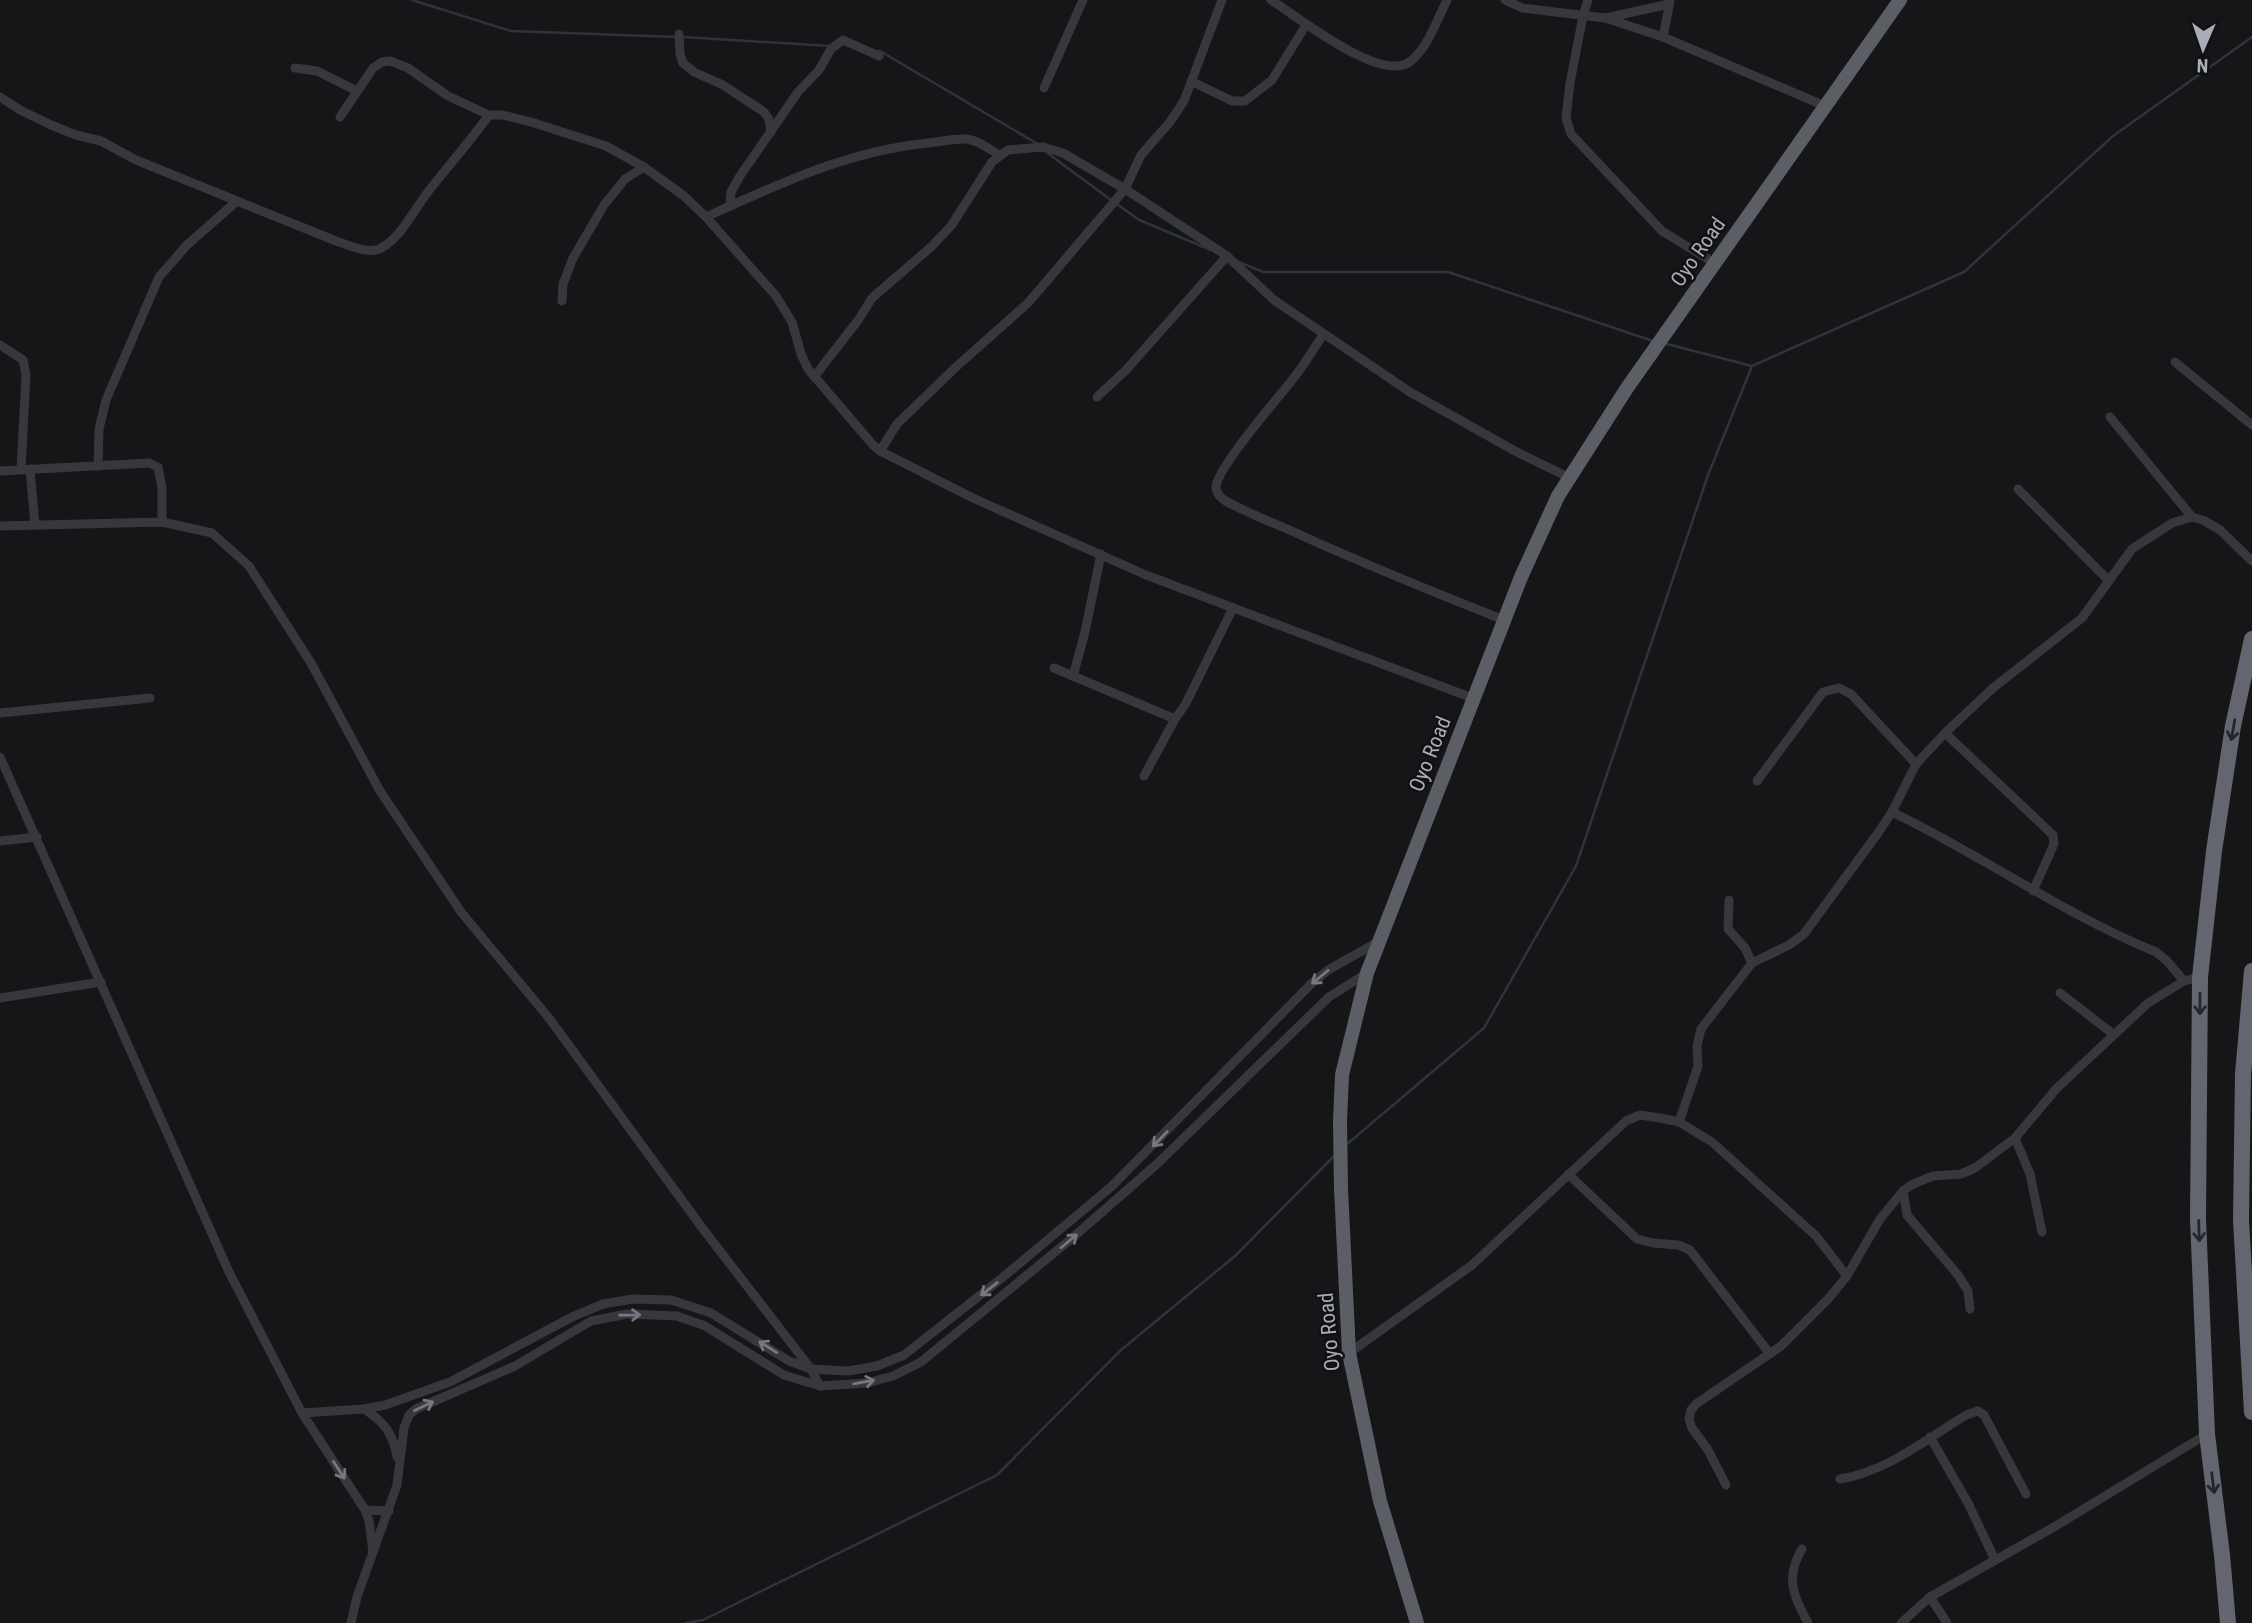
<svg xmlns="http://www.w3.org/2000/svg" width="2252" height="1623" font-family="'Roboto Condensed',sans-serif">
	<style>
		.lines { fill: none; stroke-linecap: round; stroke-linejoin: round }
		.stream { stroke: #2c353c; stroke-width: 2.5 }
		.minor { stroke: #37383d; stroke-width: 9 }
		.trunk { stroke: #5b5e65; stroke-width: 14 }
		.motorway { stroke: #63666e; stroke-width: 16 }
		.oneway { stroke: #26262a }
		.oneway2 { stroke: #757881 }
		.labels { text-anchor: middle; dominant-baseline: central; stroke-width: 5; stroke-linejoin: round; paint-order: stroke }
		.street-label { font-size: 21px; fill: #a8adb8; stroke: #111113 }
	</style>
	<rect width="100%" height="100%" fill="#161618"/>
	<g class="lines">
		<!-- stream -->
		<g class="stream">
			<path d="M412,0L511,31L677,37"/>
			<path d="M683,37L830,46"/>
			<path d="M875,51H880L1036,143"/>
			<path d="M1046,152L1111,200"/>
			<path d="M1117,204L1139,220L1211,250"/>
			<path d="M1239,262L1263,272H1448L1653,341"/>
			<path d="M1663,343L1752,366"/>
			<path d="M1346,1145L1484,1028L1576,866L1708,475L1752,366L1964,272L2113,136L2252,37"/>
			<path d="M686,1623L703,1620L997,1475L1121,1350L1235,1256L1336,1154"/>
		</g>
		<!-- minor -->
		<g class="minor">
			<path d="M1271,0C1297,16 1382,85 1411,61C1428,47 1437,20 1447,0"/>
			<path d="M1505,0L1522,8L1605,18L1663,37L1825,106"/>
			<path d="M1588,0L1583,16L1570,83L1566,118L1571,134L1662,231L1716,264"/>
			<path d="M1606,18L1669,4"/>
			<path d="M679,34L680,54L683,63L694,72L723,85L764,112L769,119L771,132"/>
			<path d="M1663,37L1670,1"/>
			<path d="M295,68L317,71L357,91"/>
			<path d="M1191,81L1232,101H1245L1272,80L1306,25"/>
			<path d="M1044,88L1083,0"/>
			<path d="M0,97L20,110L51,125L76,135L101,141L136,160L336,241C349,245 370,256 383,247C402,236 417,205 431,188C451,163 471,140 489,115"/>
			<path d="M340,117L373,68L382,62L390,61L408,68L448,96L489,115H502L531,122L606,146L644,167L684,196L706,217L776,296L792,322L801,354L808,369L873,445L880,451L975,499L1146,575L1475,699"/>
			<path d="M730,206L731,192L740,176L798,92L819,70L831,49L843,40L879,56"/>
			<path d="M706,217C778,184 848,151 928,143C941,142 953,138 966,139C978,140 989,149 999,155"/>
			<path d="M562,301L563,284L573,258L604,205L625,179L644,167"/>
			<path d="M1323,335C1314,348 1306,362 1296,375C1281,395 1217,467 1216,487C1216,493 1220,497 1224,500C1250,515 1280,525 1307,538C1372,567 1438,594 1504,620"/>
			<path d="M0,345L23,360L26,375L21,470"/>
			<path d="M2175,362L2252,425"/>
			<path d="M814,377L859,319L872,298L931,247L951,226L992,162L1008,150L1043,147L1063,153L1125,189L1227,256L1274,300L1410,392L1515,451L1570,478"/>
			<path d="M1097,397L1126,370L1227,256"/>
			<path d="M2110,417L2192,517"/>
			<path d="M880,451L897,424L956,367L1028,303L1125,189L1141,155L1170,122L1184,101L1222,0"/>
			<path d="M98,466L99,429L106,400L159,277L187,245L237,201"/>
			<path d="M30,469L35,525"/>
			<path d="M0,471L149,463L158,467L162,488V522"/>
			<path d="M2018,489L2109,581"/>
			<path d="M0,526L162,522L212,533L249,566L311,663L380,791L461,912L549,1018L703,1229L811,1369L820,1386"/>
			<path d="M1054,668L1175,719"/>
			<path d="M1073,676L1085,632L1101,554"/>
			<path d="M0,713L150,698"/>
			<path d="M1945,733L2053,835L2054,844L2033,891"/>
			<path d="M0,757L229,1272L302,1413L365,1510L369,1521L373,1552"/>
			<path d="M1144,776L1175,719L1185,705L1233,608"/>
			<path d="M1757,781L1823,692L1839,688L1851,694L1916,764"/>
			<path d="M1892,812C1982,855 2063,914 2156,952L2167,961L2184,981"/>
			<path d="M0,841L37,837"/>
			<path d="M1729,900L1728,929L1745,948L1752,963"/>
			<path d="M2060,993L2113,1034"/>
			<path d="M0,998L101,982"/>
			<path d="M1679,1122L1698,1066L1697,1046L1701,1029L1752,963L1789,945L1804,934L1878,833L1892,812L1916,764L1945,733L1993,688L2082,618L2132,549L2172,523L2192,517L2203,520L2220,530L2252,561"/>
			<path d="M2015,1138L2030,1174L2042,1232"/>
			<path d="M1568,1174L1637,1239L1653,1243L1678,1245L1690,1250L1770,1354"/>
			<path d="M1903,1191L1907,1215L1958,1275L1968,1291L1970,1309"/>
			<path d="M1349,1353L1472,1265L1626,1121L1640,1115L1660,1118L1679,1122L1712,1142L1816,1236L1847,1276"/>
			<path d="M364,1409C384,1422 393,1433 397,1457"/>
			<path d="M302,1413L364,1409L385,1405L450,1382L572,1317L603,1304L633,1299L671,1300L711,1313L789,1361L811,1369L848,1371L877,1366L904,1355L1002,1278L1112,1186L1311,984L1328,970L1378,942"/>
			<path d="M1930,1437L1968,1503L1995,1560"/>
			<path d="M1840,1479C1886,1472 1927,1439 1966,1415L1978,1411L1984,1415L2026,1494"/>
			<path d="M1726,1485L1708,1450L1692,1428L1689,1419L1691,1410L1696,1404L1781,1346L1829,1298L1847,1276L1880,1219L1903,1191L1913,1184L1933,1176L1961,1174L1975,1168L2015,1138L2056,1089L2148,1003L2184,981L2200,977"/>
			<path d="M365,1510L389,1511"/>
			<path d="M1802,1549C1785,1577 1793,1596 1808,1623"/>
			<path d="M1930,1597L1947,1623"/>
			<path d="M351,1623L357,1597L397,1485L404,1428L409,1415L416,1409L515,1366L591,1321L627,1314L677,1316L705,1326L784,1375L820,1386L867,1383L893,1376L921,1362L1071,1239L1157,1164L1329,997L1367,973"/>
			<path d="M1901,1623L1930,1597L2054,1527L2207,1434"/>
		</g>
		<!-- trunk -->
		<path class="trunk" d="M1417,1623L1380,1501L1349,1353L1341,1189L1340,1121L1342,1075L1367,973L1521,577L1558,496L1627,388L1900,0"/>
		<!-- motorway -->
		<g class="motorway">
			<path d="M2252,971L2243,1074L2241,1220L2252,1412"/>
			<path d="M2228,1623L2222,1555L2207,1434L2198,1219L2200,977L2214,851L2233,726L2252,639"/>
		</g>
	</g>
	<!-- one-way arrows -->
	<defs><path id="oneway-shaft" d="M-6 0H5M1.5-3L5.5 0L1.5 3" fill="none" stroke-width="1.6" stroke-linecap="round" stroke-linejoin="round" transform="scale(1.75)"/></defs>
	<g class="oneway">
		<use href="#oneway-shaft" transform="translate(2233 730) rotate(100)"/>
		<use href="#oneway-shaft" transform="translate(2200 1004) rotate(90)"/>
		<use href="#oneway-shaft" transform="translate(2199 1231) rotate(88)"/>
		<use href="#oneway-shaft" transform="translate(2213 1483) rotate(83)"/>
	</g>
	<g class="oneway2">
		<use href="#oneway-shaft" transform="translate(1320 977) rotate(141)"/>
		<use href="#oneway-shaft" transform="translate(1160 1139) rotate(134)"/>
		<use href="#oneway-shaft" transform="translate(1069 1241) rotate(-40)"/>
		<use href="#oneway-shaft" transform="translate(989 1289) rotate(142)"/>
		<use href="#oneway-shaft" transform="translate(630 1315) rotate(-1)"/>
		<use href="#oneway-shaft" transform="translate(768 1347) rotate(-148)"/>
		<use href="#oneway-shaft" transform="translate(864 1382) rotate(-10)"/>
		<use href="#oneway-shaft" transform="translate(424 1406) rotate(-26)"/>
		<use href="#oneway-shaft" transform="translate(339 1470) rotate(57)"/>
	</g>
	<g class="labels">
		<!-- street labels -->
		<g class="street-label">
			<text transform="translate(1698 252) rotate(-55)">Oyo Road</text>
			<text transform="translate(1430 754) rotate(-68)">Oyo Road</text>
			<text transform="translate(1329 1332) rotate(-95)">Oyo Road</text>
		</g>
	</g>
	<!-- north arrow -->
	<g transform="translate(2203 49) rotate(182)" stroke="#111113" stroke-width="5" paint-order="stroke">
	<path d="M0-5L12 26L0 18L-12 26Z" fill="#a8adb8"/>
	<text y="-10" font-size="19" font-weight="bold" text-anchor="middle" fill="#a8adb8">N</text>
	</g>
</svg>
